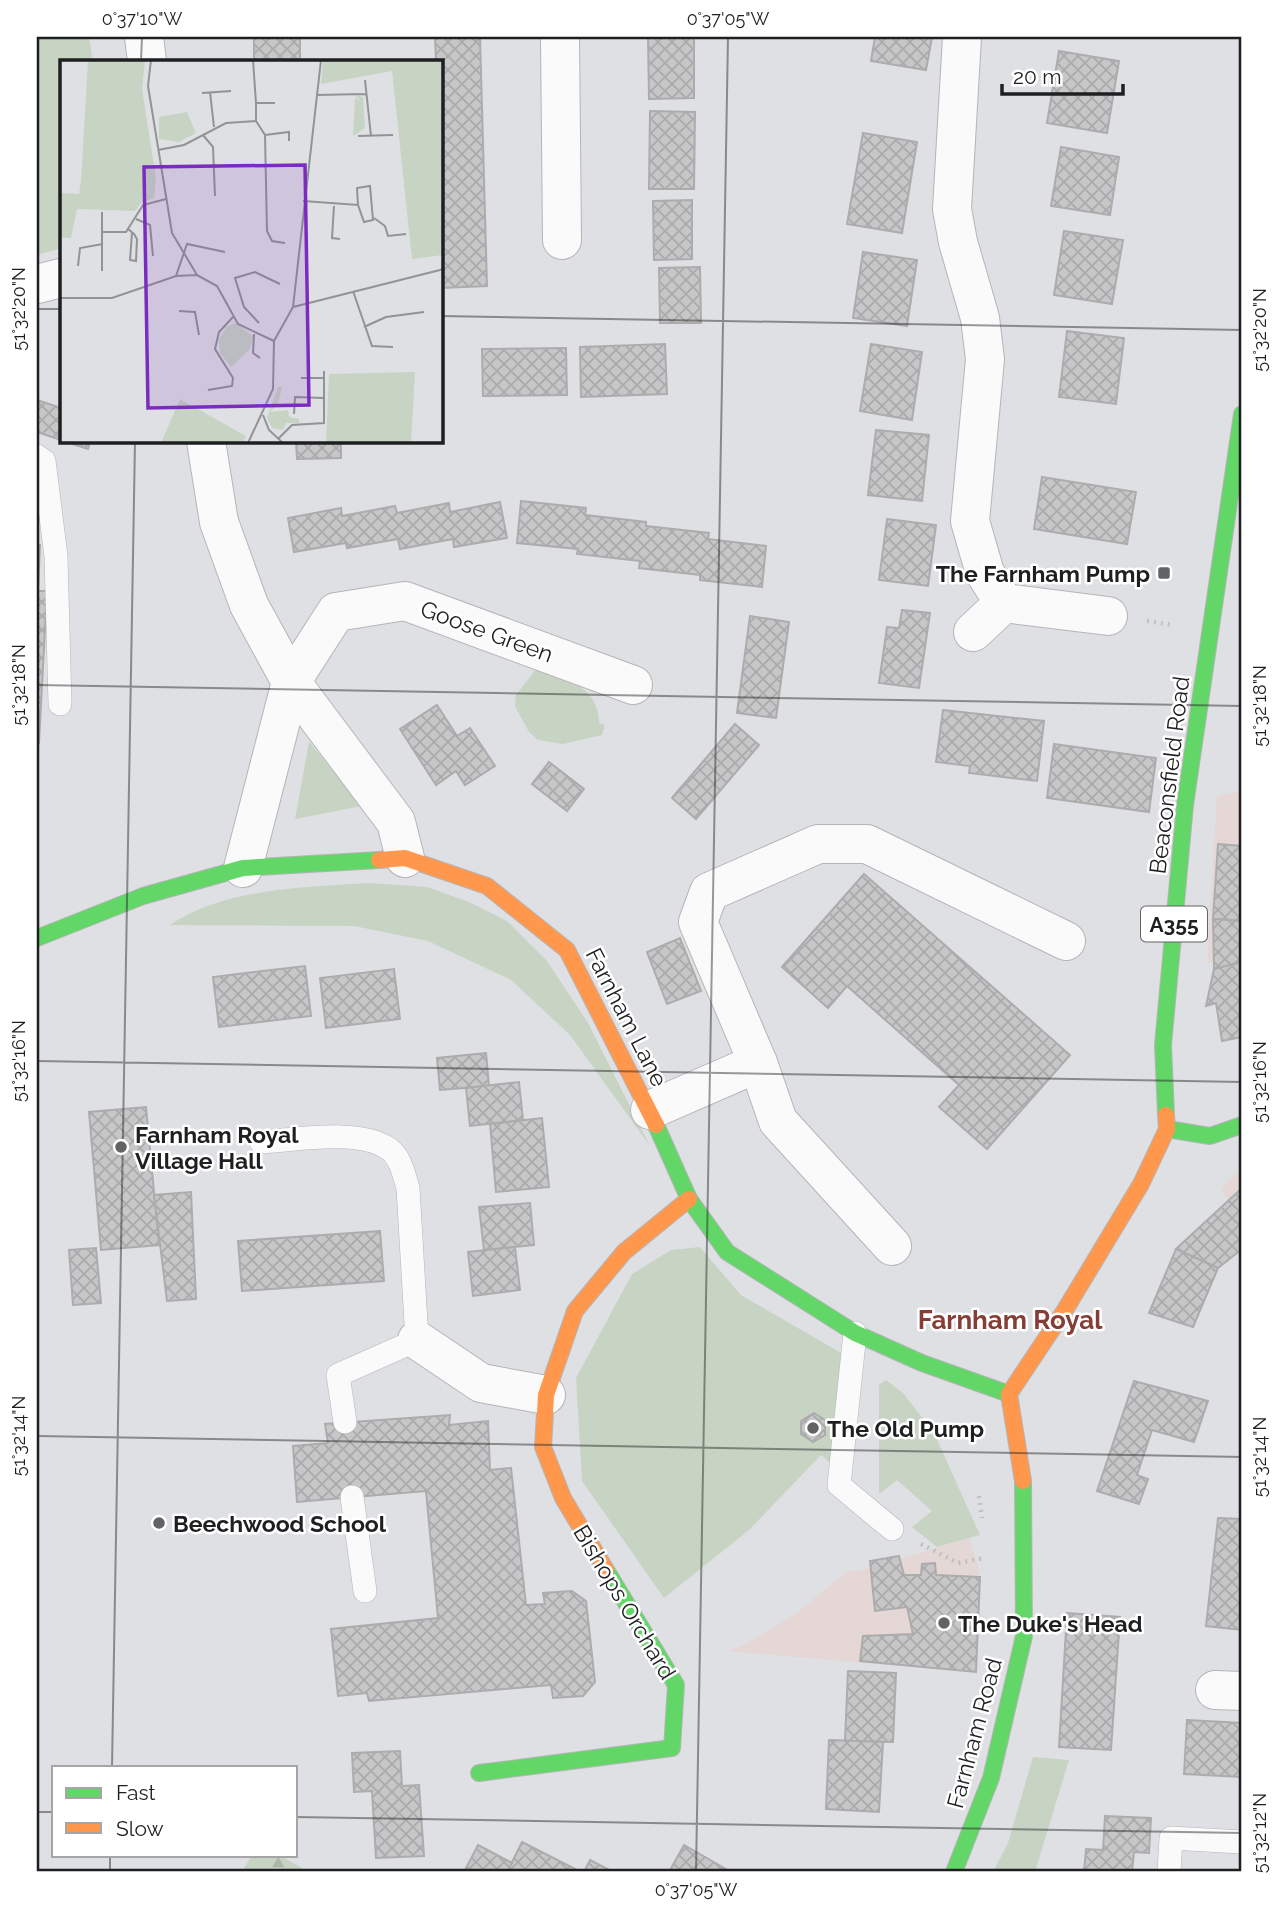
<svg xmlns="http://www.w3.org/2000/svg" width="1279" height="1909" font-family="Raleway,sans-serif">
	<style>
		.commercial { fill: #e4d7d5 }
		.grass { fill: #c7d4c4 }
		.forest { fill: url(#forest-firs) }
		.building { fill: url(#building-cross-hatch); stroke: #adacad; stroke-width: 2 }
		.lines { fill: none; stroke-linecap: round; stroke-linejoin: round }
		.lane-casing { stroke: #b5b5b8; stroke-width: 24 }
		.street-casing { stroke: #b5b5b8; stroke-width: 40 }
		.fast-casing { stroke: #b5b5b8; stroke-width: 18 }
		.slow-casing { stroke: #b5b5b8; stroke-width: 18 }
		.path { stroke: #c0c0c2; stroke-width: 4.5; stroke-dasharray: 2 5; stroke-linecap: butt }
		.lane { stroke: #fafafb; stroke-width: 23 }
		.street { stroke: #fafafb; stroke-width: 38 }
		.fast { stroke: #63d668; stroke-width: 16 }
		.slow { stroke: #ff974d; stroke-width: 16 }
		.ticks { fill: none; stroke: #1e1f20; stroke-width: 2; stroke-opacity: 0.45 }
		.poi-dot { fill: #626364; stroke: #fff; stroke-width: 2.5 }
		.labels { text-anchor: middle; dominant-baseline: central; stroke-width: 5; stroke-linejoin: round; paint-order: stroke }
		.shield { fill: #fff; stroke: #626263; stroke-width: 2 }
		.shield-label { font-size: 21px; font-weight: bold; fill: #1e1f20 }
		.poi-label { font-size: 23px; font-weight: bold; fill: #1e1f20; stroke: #fff; text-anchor: start }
		.street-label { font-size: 23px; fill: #1e1f20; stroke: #fff }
		.quarter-label { font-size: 26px; font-weight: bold; fill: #853e36; stroke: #fff }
		.inset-road { fill: none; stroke: #929395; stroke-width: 2 }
		.view { fill: #7b2cbf; fill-opacity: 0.15; stroke: #7b2cbf; stroke-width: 3.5 }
		.inset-edge { fill: none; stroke: #1e1f20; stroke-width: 3.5 }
		.neatline { fill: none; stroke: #1e1f20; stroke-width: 2.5 }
		.ticks-label { font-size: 18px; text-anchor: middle; fill: #1e1f20 }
	</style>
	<defs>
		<pattern id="forest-firs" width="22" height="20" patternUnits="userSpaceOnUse" patternTransform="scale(1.75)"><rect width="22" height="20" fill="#c7d4c4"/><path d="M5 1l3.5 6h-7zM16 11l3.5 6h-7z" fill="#aab6a8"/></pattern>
		<pattern id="building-cross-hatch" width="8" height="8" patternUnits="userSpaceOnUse" patternTransform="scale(1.75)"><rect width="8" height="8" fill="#c7c7c8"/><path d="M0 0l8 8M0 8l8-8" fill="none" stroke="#aaaaac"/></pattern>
	</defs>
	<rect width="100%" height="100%" fill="#dfe0e3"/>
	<!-- commercial -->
	<g class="commercial">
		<path d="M1242,791V958L1207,964L1217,796Z"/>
		<path d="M1242,1170V1217L1221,1189L1231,1178Z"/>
		<path d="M969,1538L979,1569L971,1672L727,1651L742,1646L797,1613L846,1572L868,1569Z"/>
	</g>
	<!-- grass -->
	<g class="grass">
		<path d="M37,37H89L93,61H61V248L37,255Z"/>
		<path d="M537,668C565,679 599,686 599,723L605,725L602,735L563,744L538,740L529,732L515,706L516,695Z"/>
		<path d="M309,742L362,806L295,819Z"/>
		<path d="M370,883L427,887L469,902L507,921L547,961L588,1023L650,1146L570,1035L511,980L428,941L354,926L170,925C225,888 305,887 370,883Z"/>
		<path d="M700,1247L741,1295L843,1354L838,1470L821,1455L749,1530L664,1598L582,1481L576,1378L632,1274L671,1250Z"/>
		<path d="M886,1380L903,1393L934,1433L980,1535L937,1547L912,1527L932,1511L897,1480L879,1494V1385Z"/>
		<path d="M1033,1757L1069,1760L1035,1872H993L1008,1843Z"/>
	</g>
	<!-- forest -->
	<path class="forest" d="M252,1855H279L309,1872H242Z"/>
	<!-- building -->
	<g class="building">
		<rect x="254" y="37" width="46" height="24"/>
		<path d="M435,37H480L487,286L442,288L441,61H436Z"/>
		<path d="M648,37H694V98L649,99Z"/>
		<path d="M875,37H932L926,70L871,61Z"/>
		<path d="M1059,51L1119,61L1107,133L1047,123Z"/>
		<path d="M650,111L695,112L694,189H649Z"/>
		<path d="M863,133L917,142L902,233L847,224Z"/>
		<path d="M1061,147L1119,157L1110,215L1051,206Z"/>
		<path d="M692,200V259L654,260L653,201Z"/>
		<path d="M1064,231L1123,240L1112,304L1054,295Z"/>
		<path d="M863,252L917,260L907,326L853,318Z"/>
		<path d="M700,267L701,323H660L659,268Z"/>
		<path d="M1067,331L1124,338L1116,404L1059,397Z"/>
		<path d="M665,344L667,394L581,397L580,347Z"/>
		<path d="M871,344L922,352L912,420L860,411Z"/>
		<path d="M566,348L567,395L483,396L482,349Z"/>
		<path d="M37,400L61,408V440L37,432Z"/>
		<path d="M876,430L929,435L922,501L868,495Z"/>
		<path d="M63,441H90L88,449Z"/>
		<path d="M296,441H341V458L297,459Z"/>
		<path d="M1042,477L1136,492L1127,544L1034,529Z"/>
		<path d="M521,501L586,508L585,515L646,522V526L709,533L708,539L766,546L762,587L700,580V575L639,568L640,561L577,554L578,549L517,543Z"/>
		<path d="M500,502L507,538L454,547L453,539L400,549L398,539L347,548L346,543L294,552L288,518L341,508L342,516L395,506L397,513L449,503L450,512Z"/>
		<path d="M887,519L936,525L928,586L879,580Z"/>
		<path d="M37,545H40L38,591H47L39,743L37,742Z"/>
		<path d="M902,610L930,613L919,688L879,683L887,627L899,628Z"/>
		<path d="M750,616L789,622L776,718L737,713Z"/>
		<path d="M437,705L457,736L470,728L495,766L465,785L456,771L436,785L400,729Z"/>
		<path d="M943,710L1044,721L1037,781L969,773L970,766L936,762Z"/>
		<path d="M735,724L759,745L696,819L672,798Z"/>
		<path d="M1054,744L1156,758L1149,812L1047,798Z"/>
		<path d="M549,762L584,789L567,811L532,784Z"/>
		<path d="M1218,844L1242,846V921L1213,919Z"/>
		<path d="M864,874L1070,1055L987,1149L939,1107L959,1085L847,986L828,1008L782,967Z"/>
		<path d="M1213,919L1242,921V962L1214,969Z"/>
		<path d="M680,938L701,991L667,1004L647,952Z"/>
		<path d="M1242,962V1037L1222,1041L1216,1003L1206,1006L1214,969Z"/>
		<path d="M305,966L311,1016L219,1027L213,977Z"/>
		<path d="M394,969L400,1019L326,1028L320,978Z"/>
		<path d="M486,1053L489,1086L440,1090L437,1058Z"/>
		<path d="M519,1082L523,1120L470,1126L466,1088Z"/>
		<path d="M146,1107L159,1245L101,1250L89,1112Z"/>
		<path d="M542,1118L549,1187L496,1192L490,1124Z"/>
		<path d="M1242,1188V1249L1218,1268L1176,1249Z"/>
		<path d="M191,1192L196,1299L167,1301L154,1195Z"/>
		<path d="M530,1203L534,1245L484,1250L479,1207Z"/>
		<path d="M380,1231L384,1281L242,1291L238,1241Z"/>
		<path d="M515,1247L520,1290L473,1296L468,1252Z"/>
		<path d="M96,1248L101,1303L73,1305L69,1250Z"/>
		<path d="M1176,1249L1218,1268L1193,1327L1149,1313Z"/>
		<path d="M1134,1381L1208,1401L1194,1442L1152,1430L1137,1475L1148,1479L1139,1504L1097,1491Z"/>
		<path d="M814,1413L825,1420V1435L813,1442L801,1434V1421Z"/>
		<path d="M450,1415L449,1425L488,1421L490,1470L511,1468L526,1605L545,1604L543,1593L572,1591L586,1601L595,1682L583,1696L553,1698L551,1685L369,1701L367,1693L338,1696L331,1629L438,1618L426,1491L297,1502L293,1446L328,1443L325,1424Z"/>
		<path d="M1218,1518L1242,1519V1630L1206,1626Z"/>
		<path d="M899,1556L904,1575H921L922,1564L935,1563L936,1575L980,1577L976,1672L860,1661L863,1636L913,1634L907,1607L875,1611L870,1561Z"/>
		<path d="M1067,1613L1120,1617L1111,1750L1059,1747Z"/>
		<path d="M848,1671L896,1673L893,1742L845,1741Z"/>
		<path d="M1187,1720L1242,1723V1777L1184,1774Z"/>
		<path d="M829,1740L883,1742L879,1812L826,1809Z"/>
		<path d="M400,1751L402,1786L419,1785L424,1856L376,1858L372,1791L354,1792L352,1753Z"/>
		<path d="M1105,1816L1151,1818L1149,1853L1134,1852L1132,1872H1084L1086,1849L1103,1850Z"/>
		<path d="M522,1842L581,1872H507Z"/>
		<path d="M478,1845L512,1863L507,1872H464Z"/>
		<path d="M684,1845L731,1872H669Z"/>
		<path d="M590,1860L613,1872H584Z"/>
	</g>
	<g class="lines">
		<!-- lane casing -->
		<g class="lane-casing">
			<g id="lane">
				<path d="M37,456L44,461L56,556L60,704"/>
				<path d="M261,1142C296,1140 359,1128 389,1149C401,1158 404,1175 408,1188L417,1340L338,1375L345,1422"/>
				<path d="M855,1333L839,1485L892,1529"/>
				<path d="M352,1497L365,1591"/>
				<path d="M1169,1872L1171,1838L1242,1842"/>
			</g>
		</g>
		<!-- street casing -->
		<g class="street-casing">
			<g id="street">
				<path d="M144,37L147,61"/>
				<path d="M560,37L562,240"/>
				<path d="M962,37L952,209L958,242L980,318L985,359L970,521L985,573L1004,603L1108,616"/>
				<path d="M37,284L61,278"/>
				<path d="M206,441L219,522L249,605L291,682L396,822L405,858"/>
				<path d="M973,632L1004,603"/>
				<path d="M243,868L291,682L336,612L405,601L633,685"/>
				<path d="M650,1110L758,1063"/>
				<path d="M892,1246L778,1121L758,1063L698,922L709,892L818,844H867L1066,941"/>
				<path d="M417,1340L481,1383L546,1395"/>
				<path d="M1215,1690L1242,1691"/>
			</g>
		</g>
		<!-- fast casing -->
		<g class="fast-casing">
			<g id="fast">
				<path d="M37,938L143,896L243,868L379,860"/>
				<path d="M1166,1115L1163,1045L1185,805L1242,414"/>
				<path d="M656,1125L689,1199L727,1252L855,1333L922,1363L1009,1394"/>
				<path d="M1167,1129L1210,1136L1242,1125"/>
				<path d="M479,1773L672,1748L676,1685L606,1570"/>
				<path d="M954,1872L991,1778L1024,1636L1023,1481"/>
			</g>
		</g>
		<!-- slow casing -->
		<g class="slow-casing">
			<g id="slow">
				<path d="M379,860L405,858L487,886L567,950L656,1125"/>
				<path d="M1023,1481L1009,1394L1065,1310L1141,1184L1167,1129L1166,1115"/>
				<path d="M606,1570L563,1498L543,1447L546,1395L575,1311L624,1252L689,1199"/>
			</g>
		</g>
		<!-- path -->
		<g class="path">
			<path d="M1147,621L1173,625"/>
			<path d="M979,1496L982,1518"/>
			<path d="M921,1544L958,1563L984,1558"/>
		</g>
		<!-- lane -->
		<use href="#lane" class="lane"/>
		<!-- street -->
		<use href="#street" class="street"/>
		<!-- fast -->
		<use href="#fast" class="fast"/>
		<!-- slow -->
		<use href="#slow" class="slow"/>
	</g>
	<!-- ticks -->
	<path class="ticks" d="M141,61L142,37M37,309H61M441,316L1242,330M37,685L1242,706M37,1061L1242,1082M37,1436L1242,1457M112,1767L135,441M37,1812H54M296,1817L1242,1833M110,1872V1855M696,1872L728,37"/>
	<!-- markers -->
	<g class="poi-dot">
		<rect x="1157" y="566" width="14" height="14" rx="3.5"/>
		<circle cx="121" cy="1147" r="7"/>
		<circle cx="813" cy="1428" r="7"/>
		<circle cx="159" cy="1523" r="7"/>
		<circle cx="944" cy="1623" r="7"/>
	</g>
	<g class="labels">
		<!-- shield labels -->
		<rect class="shield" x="1141" y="906.5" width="66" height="35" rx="5"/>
		<g class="shield-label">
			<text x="1174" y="924">A355</text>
		</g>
		<!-- poi labels -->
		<g class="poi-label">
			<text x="1150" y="573" text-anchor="end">The Farnham Pump</text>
			<text x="135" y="1134">Farnham Royal<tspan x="135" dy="26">Village Hall</tspan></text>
			<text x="827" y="1428">The Old Pump</text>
			<text x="173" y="1523">Beechwood School</text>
			<text x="958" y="1623">The Duke's Head</text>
		</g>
		<!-- street labels -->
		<g class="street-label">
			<text transform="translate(487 631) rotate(20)">Goose Green</text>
			<text transform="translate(1169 775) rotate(-83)">Beaconsfield Road</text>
			<text transform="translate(627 1017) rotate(63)">Farnham Lane</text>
			<text transform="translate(625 1602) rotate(59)">Bishops Orchard</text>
			<text transform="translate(974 1733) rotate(-75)">Farnham Road</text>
		</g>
		<!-- quarter labels -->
		<g class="quarter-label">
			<text x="1010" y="1320">Farnham Royal</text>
		</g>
	</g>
	<!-- overview -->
	<g transform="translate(60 60)">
		<rect width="383" height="383" fill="#dfe0e3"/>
		<path d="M28,0H85L82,29L96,118L94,138L82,142L75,151L17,149L11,178L0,177V133L19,134L21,121ZM294,35L303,37L305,68L293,76L295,38L302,42ZM127,52L136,73L119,82L99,79V57ZM175,263L193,276L190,289L171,307L160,293L159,280L166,267ZM355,312L351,383H266L269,314ZM218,327H222L218,344L210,352L228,350L229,357L239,359V363H226L223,370L212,368L207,358Z" fill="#c7d4c4"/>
		<path d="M263,0H280L332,11L261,24ZM120,339L186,376L183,383H101Z" fill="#c7d4c4"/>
		<path d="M280,0H383V195L352,199L332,11L289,8Z" fill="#c7d4c4"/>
		<path class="inset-road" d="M91,0L88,26L112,173L137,215M193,0L196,43M305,20L311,76M150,32L154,67M142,33L171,31M256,35L306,34M196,61V43H215M143,75L153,87L155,136M205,75L229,72V81M298,76L333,75M98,90L124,85L166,63L196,61L205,75L207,171L212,181L225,183M243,141L298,145L297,128L310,126L313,160L304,162L298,145M274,146L272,178L280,179M314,158L325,166L328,176L346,174M76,159L90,165L93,196M68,169L74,174L77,179L76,201L70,200L72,173M43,172H66L83,145L106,139M18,206L20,188L43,184M42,211V152M116,216L127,184L165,192M293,231L312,286L333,287M0,238H52L116,216L137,215L157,226L178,264L214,281M233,247L384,209M119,251L135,252L139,275M199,263L184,247L175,218L195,212L220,224M304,267L326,257L364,252M194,274L193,293L200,298M241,318H264M148,330L172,326L173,318L155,289L159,272L173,257M234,354L235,337L264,338M203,355L209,370L223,383M218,379L232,365L264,363V311M188,383L213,329L214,281L233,247L261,0"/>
		<path class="view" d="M245,105L249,345L88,348L84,107Z"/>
		<rect width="383" height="383" class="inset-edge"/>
	</g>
	<!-- border -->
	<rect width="1279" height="1909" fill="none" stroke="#ffffff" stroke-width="77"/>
	<!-- legend -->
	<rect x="52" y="1766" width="245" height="91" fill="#ffffff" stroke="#a5a5a6" stroke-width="2"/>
	<rect x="66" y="1788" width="35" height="10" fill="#63d668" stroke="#a5a5a6" stroke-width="2"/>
	<text x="116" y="1800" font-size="21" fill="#1e1f20">Fast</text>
	<rect x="66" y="1823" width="35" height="10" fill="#ff974d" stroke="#a5a5a6" stroke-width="2"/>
	<text x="116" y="1836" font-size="21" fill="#1e1f20">Slow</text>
	<!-- scale -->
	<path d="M1002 84v10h121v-10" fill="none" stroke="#1e1f20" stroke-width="3.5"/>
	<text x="1013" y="84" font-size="21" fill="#1e1f20" stroke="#ffffff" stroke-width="5" paint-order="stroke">20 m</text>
	<rect x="38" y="38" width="1202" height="1832" class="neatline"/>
	<g class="ticks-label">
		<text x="142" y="25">0°37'10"W</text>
		<text x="728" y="25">0°37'05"W</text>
		<text transform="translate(19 309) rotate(-90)" y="6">51°32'20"N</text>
		<text transform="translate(1260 330) rotate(-90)" y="6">51°32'20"N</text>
		<text transform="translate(19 685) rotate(-90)" y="6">51°32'18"N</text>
		<text transform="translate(1260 706) rotate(-90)" y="6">51°32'18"N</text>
		<text transform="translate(19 1061) rotate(-90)" y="6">51°32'16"N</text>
		<text transform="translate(1260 1082) rotate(-90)" y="6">51°32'16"N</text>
		<text transform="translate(19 1436) rotate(-90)" y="6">51°32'14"N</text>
		<text transform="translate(1260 1457) rotate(-90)" y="6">51°32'14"N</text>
		<text transform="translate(1260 1833) rotate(-90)" y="6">51°32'12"N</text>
		<text x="696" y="1896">0°37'05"W</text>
	</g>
</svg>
